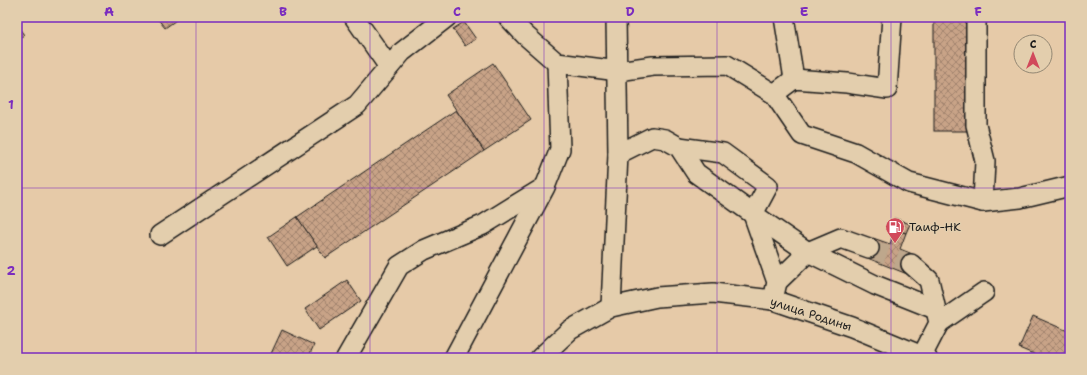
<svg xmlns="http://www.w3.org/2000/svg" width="1087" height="375" font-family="'Shantell Sans',sans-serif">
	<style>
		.building { fill: url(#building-cross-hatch); stroke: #1c1c1c }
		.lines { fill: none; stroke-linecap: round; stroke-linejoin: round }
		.minor-tunnel { stroke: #bea78c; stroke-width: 19; stroke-dasharray: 19 10; stroke-linecap: butt }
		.minor-casing { stroke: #1c1c1c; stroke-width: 22 }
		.minor { stroke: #e3cead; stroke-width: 19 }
		.grid { fill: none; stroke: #7b2cbf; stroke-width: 1; stroke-opacity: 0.55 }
		.labels { text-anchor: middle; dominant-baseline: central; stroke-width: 3; stroke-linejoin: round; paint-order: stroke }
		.poi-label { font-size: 12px; fill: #1c1c1c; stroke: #e3cead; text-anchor: start }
		.street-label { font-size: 12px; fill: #1c1c1c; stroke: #e3cead }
		.neatline { fill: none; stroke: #7b2cbf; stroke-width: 1.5 }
		.grid-label { font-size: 13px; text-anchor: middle; font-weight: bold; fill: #7b2cbf }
	</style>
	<defs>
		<pattern id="building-cross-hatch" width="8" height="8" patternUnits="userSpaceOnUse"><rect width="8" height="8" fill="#c8a387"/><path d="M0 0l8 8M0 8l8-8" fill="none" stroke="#a2846e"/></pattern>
	</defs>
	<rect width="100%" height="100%" fill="#e6caa8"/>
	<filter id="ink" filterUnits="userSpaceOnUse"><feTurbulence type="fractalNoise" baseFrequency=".025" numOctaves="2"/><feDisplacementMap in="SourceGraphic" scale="8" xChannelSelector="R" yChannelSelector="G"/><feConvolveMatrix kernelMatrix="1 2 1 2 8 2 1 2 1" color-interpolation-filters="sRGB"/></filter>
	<g filter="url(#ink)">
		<!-- building -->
		<g class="building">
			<path d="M156,17H179V18L165,28Z"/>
			<rect x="934" y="17" width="36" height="114"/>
			<path d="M464,22L476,39L465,46L453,29Z"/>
			<path d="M17,25L24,35L17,40Z"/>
			<path d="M493,63L531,120L484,151L446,95Z"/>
			<path d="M456,110L484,151L325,258L297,217Z"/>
			<path d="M297,217L317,246L287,266L268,237Z"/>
			<path d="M894,218L910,224L906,233L890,228Z"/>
			<path d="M895,230L906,233L900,249L915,255L907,274L865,257L873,238L890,244Z"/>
			<path d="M347,280L361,301L319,330L305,309Z"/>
			<path d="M1033,316L1070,332L1069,358H1043L1019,348Z"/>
			<path d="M282,330L314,345L308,358H269Z"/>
		</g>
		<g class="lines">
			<!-- minor-tunnel -->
			<path class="minor-tunnel" d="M869,248L911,264"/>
			<!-- minor casing -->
			<g class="minor-casing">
				<g id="minor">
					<path d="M354,17L389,67"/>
					<path d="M508,17L525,35L557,63L618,71L653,66L727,65L774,94L802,135L856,153L909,183L983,202L1020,198L1070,186"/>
					<path d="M784,17L794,79"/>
					<path d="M976,17V125L985,161L983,202"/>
					<path d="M774,94L794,79L847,83L887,89L892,17"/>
					<path d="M679,147L723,153L768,186L753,214L808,252L875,285L935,309"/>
					<path d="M618,154L652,137L665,139L679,147L696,173L753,214L777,282L773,300"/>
					<path d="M160,235L357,105L402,52L447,17"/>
					<path d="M911,264L929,280L939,323L922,356"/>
					<path d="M777,282L808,252L841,238L869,248"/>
					<path d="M611,307L618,154L616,17"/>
					<path d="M939,323L984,292"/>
					<path d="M346,358L399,266L424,250L483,225L543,188"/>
					<path d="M454,358L545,187L560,149L557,63"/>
					<path d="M540,358L570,330L611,307L657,297L713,293L773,300L852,327L927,358"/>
				</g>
			</g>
			<!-- minor -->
			<use href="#minor" class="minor"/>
		</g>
	</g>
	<!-- grid -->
	<path class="grid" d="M196,17V358M370,17V358M544,17V358M717,17V358M891,17V358M17,188H1070"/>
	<!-- icons -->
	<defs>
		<g id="fuel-pin" transform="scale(1)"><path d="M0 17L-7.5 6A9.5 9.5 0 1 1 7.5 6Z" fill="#d1495b" stroke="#e3cead"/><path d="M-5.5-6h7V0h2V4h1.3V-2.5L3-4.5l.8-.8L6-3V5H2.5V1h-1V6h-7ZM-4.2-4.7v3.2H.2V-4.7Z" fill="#fff"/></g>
	</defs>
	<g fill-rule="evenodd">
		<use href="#fuel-pin" x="895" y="227"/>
	</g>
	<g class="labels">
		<!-- poi labels -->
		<g class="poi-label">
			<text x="909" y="227">Таиф-НК</text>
		</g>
		<!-- street labels -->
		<g class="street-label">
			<text transform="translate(811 314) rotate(18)">улица Родины</text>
		</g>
	</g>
	<!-- margin -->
	<rect width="1087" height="375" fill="none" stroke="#e3cead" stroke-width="44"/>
	<!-- north arrow -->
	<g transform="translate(1033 54)"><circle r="19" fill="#e3cead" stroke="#938773"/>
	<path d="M0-3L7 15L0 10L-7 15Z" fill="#d1495b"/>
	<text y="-6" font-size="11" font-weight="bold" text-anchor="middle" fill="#1c1c1c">С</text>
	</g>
	<rect x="22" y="22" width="1043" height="331" class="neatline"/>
	<g class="grid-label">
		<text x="109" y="16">A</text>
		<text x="283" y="16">B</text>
		<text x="457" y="16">C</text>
		<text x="630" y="16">D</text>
		<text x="804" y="16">E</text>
		<text x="978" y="16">F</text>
		<text x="11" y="109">1</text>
		<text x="11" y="275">2</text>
	</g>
</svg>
